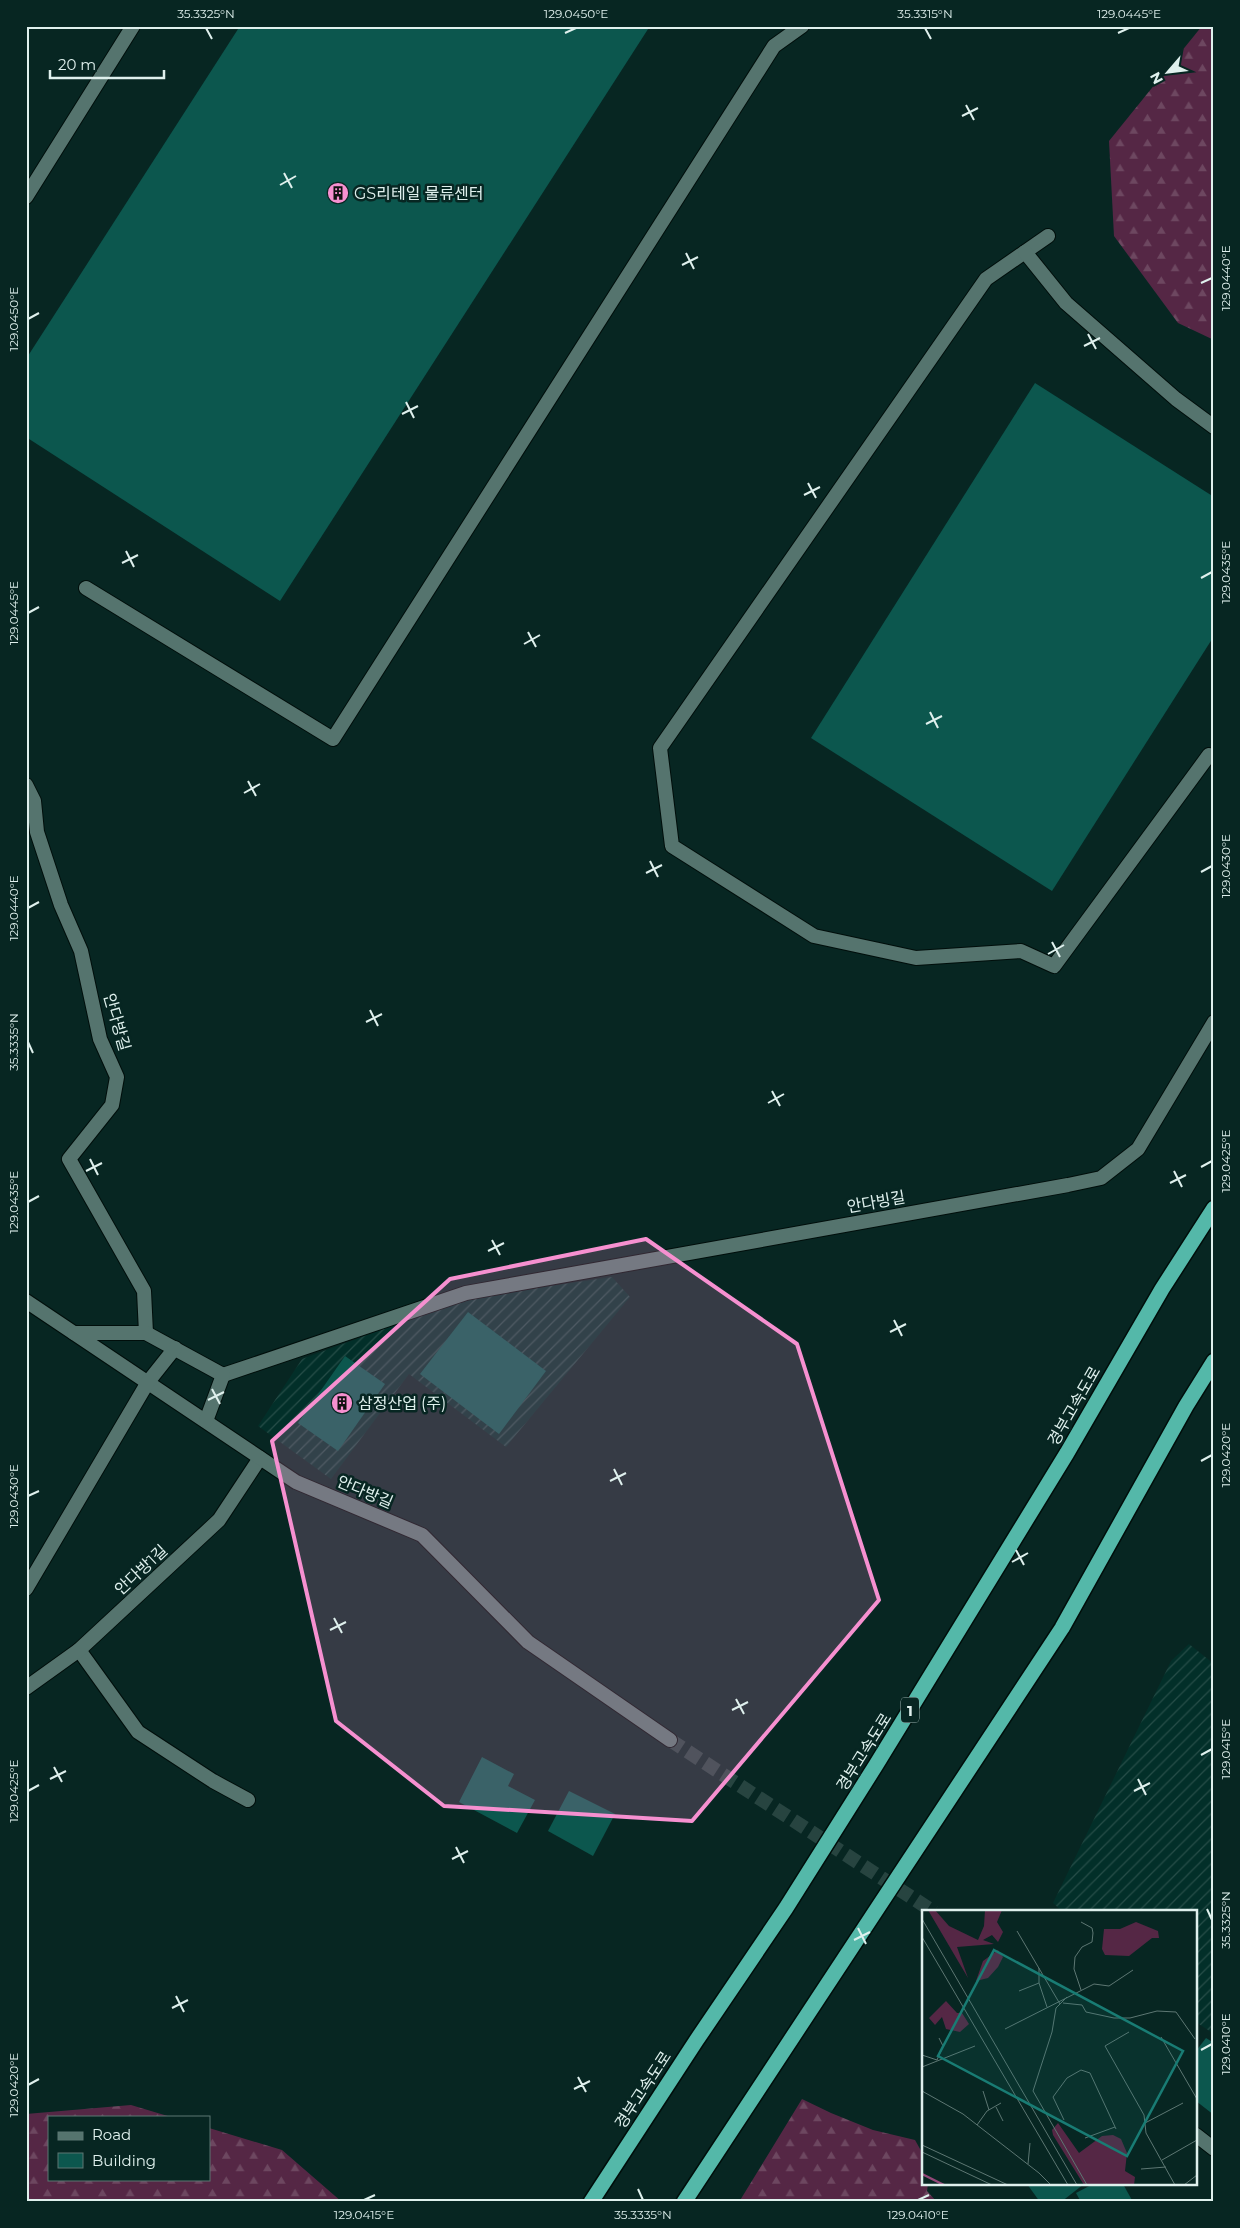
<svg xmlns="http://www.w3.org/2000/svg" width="1240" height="2228" font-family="Montserrat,'Noto Sans KR',sans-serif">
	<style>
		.industrial { fill: url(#industrial-furrows) }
		.forest { fill: url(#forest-firs) }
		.building { fill: #0c574e }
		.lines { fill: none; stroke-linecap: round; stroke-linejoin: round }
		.minor-tunnel { stroke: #274440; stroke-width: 14; stroke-dasharray: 14 7; stroke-linecap: butt }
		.service-casing { stroke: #000e0b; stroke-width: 16 }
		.minor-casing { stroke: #000e0b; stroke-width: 16 }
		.motorway-casing { stroke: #000e0b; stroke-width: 18 }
		.service { stroke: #55746e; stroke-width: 14 }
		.minor { stroke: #55746e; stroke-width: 14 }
		.motorway { stroke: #54b8a9; stroke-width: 15 }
		.marked { fill: #f690d0; fill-opacity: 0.2; stroke: #f690d0; stroke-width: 4; stroke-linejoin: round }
		.ticks { fill: none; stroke: #dff0ed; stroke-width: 2 }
		.labels { text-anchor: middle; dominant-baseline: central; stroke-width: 5; stroke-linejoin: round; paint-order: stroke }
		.shield { fill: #072622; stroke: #9eb3b0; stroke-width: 1 }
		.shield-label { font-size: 15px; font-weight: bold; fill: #dff0ed }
		.poi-label { font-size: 16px; fill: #dff0ed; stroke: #072622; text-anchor: start }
		.street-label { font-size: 16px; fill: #dff0ed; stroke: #072622 }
		.inset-river { fill: none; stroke: #934979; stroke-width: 2.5 }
		.inset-road { fill: none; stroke: #5d7773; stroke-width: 1 }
		.view { fill: #197c74; fill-opacity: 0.15; stroke: #197c74; stroke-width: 2.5 }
		.inset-edge { fill: none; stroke: #dff0ed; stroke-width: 2.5 }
		.neatline { fill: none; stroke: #dff0ed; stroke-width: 2 }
		.ticks-label { font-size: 12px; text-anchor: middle; fill: #dff0ed }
	</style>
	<defs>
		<pattern id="industrial-furrows" width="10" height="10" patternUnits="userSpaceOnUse" patternTransform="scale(1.25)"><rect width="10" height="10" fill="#022f29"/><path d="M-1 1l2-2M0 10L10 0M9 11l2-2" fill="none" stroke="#264d48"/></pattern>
		<pattern id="forest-firs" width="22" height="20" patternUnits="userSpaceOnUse" patternTransform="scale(1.25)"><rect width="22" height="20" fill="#552745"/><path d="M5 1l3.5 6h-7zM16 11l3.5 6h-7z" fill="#6d4760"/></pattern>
	</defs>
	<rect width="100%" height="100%" fill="#072622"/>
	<!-- industrial -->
	<g class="industrial">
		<path d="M612,1277L630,1297L506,1447L409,1374L331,1479L258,1426L302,1359L468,1298Z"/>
		<path d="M1189,1644L1214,1664V2034L1196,2022V1912H1063L1053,1903L1171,1661Z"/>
	</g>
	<!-- forest -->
	<g class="forest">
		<path d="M1202,26H1214V340L1178,323L1114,236L1109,141Z"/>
		<path d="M802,2099L831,2113L873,2130L915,2140L924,2156V2184H928L927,2191L937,2202H739Z"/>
		<path d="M131,2105L171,2117H49V2179H209V2128L282,2150L342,2202H26V2114Z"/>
	</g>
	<!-- building -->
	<g class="building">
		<path d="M240,26H650L280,601L26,437V359Z"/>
		<path d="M1035,383L1214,497V636L1052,891L811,738Z"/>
		<path d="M468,1312L546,1371L499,1434L420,1374Z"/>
		<path d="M345,1356L385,1384L338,1451L298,1423Z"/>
		<path d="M482,1757L514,1774L508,1786L535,1800L517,1833L459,1802Z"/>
		<path d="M569,1791L615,1814L593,1856L548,1831Z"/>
		<path d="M1206,2038L1214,2043V2115L1196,2101V2051Z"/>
		<path d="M1027,2184H1084L1061,2202H1040Z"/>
		<path d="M1093,2184H1123L1133,2202H1081L1076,2193Z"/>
	</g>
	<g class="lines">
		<!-- minor-tunnel -->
		<path class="minor-tunnel" d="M670,1740L934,1912"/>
		<!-- service casing -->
		<g class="service-casing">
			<g id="service">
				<path d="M26,197L133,26"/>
				<path d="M1048,236L986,279L660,748L672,846L814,936L916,958L1021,951L1054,966L1209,755"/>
				<path d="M1025,252L1066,303L1176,399L1214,427"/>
				<path d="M86,588L333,739L774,46L802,26"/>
				<path d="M26,785L34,801L37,832L61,905L81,951L100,1039L117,1077L112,1105L69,1159L144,1291L146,1333"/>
				<path d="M79,1650L138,1732L213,1781L248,1800"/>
				<path d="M26,1688L79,1650L219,1520L260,1458"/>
			</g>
		</g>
		<!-- minor casing -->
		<g class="minor-casing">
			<g id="minor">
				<path d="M26,1301L296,1482L422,1535L528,1642L670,1740"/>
				<path d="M74,1333H146L223,1375L466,1293L1068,1185L1101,1178L1138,1149L1214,1022"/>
				<path d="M206,1421L223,1375"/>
				<path d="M26,1589L148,1382L175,1348"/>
				<path d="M1196,2135L1214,2149"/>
			</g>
		</g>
		<!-- motorway casing -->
		<g class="motorway-casing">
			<g id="motorway">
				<path d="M591,2202L696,2041L786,1908L876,1765L1067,1453L1162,1289L1214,1208"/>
				<path d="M684,2202L1062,1628L1186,1406L1214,1361"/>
			</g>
		</g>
		<!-- service -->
		<use href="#service" class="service"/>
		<!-- minor -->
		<use href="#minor" class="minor"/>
		<!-- motorway -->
		<use href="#motorway" class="motorway"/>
	</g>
	<!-- marked area -->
	<path class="marked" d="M646,1239L797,1344L879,1600L692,1821L444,1806L336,1721L272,1441L450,1279Z"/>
	<!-- ticks -->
	<path class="ticks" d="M206,28L212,39M925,28L931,39M565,33L576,28M1118,33L1129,28M966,105L974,120M962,116L978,108M284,173L292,188M280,185L296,176M686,253L694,269M682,265L698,257M1201,283L1212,278M28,319L39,313M1088,334L1096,349M1084,346L1100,338M406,402L414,418M402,414L418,406M808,483L816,498M804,495L820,487M126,551L134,567M122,563L138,555M1201,578L1212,572M28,613L39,607M528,632L536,647M524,644L540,635M930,712L938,728M926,724L942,716M248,781L256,796M244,793L260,784M650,861L658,877M1201,872L1212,866M646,873L662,865M28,908L39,902M1052,942L1060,957M1048,954L1064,945M370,1010L378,1026M366,1022L382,1014M28,1042L33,1053M772,1091L780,1106M768,1103L784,1094M90,1159L98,1175M1201,1167L1212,1161M86,1171L102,1163M1174,1171L1182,1187M1170,1183L1186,1175M28,1202L39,1196M492,1240L500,1255M488,1251L504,1243M894,1320L902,1336M890,1332L906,1324M212,1389L220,1404M208,1400L224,1392M1201,1461L1212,1455M614,1469L622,1485M610,1481L626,1473M28,1496L39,1491M1016,1550L1024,1565M1012,1562L1028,1553M334,1618L342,1633M330,1630L346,1622M736,1699L744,1714M732,1710L748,1702M1201,1755L1212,1749M54,1767L62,1782M50,1779L66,1771M1138,1779L1146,1795M28,1791L39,1785M1134,1791L1150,1783M456,1847L464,1863M452,1859L468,1851M1207,1909L1212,1920M858,1928L866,1944M854,1940L870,1932M176,1996L184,2012M172,2008L188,2000M1201,2050L1212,2044M578,2077L586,2092M28,2085L39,2079M574,2089L590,2081M638,2189L643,2200M364,2200L375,2195M918,2200L929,2195"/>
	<!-- icons -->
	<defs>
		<g id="building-disc" transform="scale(1.125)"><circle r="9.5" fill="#f690d0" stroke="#072622"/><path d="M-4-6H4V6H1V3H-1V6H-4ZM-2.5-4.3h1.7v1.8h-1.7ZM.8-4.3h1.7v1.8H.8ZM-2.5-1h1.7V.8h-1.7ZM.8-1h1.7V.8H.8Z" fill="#111"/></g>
	</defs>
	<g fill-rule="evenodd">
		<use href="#building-disc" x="338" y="193"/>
		<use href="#building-disc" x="342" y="1403"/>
	</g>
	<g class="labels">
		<!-- shield labels -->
		<rect class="shield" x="901" y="1697.5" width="18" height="25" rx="4"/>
		<g class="shield-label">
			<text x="910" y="1710">1</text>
		</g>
		<!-- poi labels -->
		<g class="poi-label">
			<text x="354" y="193">GS리테일 물류센터</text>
			<text x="358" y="1403">삼정산업 (주)</text>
		</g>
		<!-- street labels -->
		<g class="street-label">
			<text transform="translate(117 1022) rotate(74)">안다방길</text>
			<text transform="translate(876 1202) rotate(-10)">안다빙길</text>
			<text transform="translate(1074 1406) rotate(-60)">경부고속도로</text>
			<text transform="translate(365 1492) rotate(23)">안다방길</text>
			<text transform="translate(141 1570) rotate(-43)">안다방1길</text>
			<text transform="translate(864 1752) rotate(-58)">경부고속도로</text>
			<text transform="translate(643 2090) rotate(-57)">경부고속도로</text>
		</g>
	</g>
	<!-- overview -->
	<g transform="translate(922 1910)">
		<rect width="275" height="275" fill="#072622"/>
		<path d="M6,0H13L27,16L56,30L62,16L63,0H80L75,12L81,22L76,32L70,25L61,30L72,34L35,37L46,68ZM214,12L236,21L237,28H230L207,46L183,45L180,39L182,19H198ZM76,40L81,47L76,57L66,68L54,71L61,51ZM24,91L35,103H40L47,114L38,122L24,119L20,107L13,115L7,108ZM136,213L157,243L180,226L191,225L199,229L205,243L203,261L213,267L212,275H162L131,225L130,220Z" fill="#552745"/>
		<path class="inset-river" d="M0,264L22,275"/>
		<path class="inset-road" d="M0,9L155,275M95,21L138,94M0,27L146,275M117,58V73L125,97M159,80L152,59L153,47L160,37L170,32L171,23L170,18L159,12M97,81L117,73M145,87L134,98L130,122L111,181L165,275M141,93L160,95L164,102L192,108H208L235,101L254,102L273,129M83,119L172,74L187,76L211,60M207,122L183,136L222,205L224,223L253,275M239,127L275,189M275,127V155M0,145L15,150M15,150L21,136L17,128M0,157L53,136M0,181L41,204L117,263M61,181L67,200M74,197L81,211M142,210L131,187L145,168L159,160L168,163L194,219M223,213L261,193M55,215L65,201L79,193M163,228L193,217M0,235L86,275M0,242L70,275M240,250L275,230M106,254L108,233M219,259L244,257M117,263L129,275M262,275L275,265"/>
		<path class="view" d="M72,40L261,141L205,246L16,146Z"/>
		<rect width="275" height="275" class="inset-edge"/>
	</g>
	<!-- border -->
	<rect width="1240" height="2228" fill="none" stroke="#072622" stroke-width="55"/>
	<!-- legend -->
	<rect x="48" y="2116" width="162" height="65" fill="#072622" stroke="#5d7773"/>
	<rect x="58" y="2132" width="25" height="8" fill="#55746e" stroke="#5d7773"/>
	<text x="92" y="2140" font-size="15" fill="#dff0ed">Road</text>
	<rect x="58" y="2153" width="25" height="15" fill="#0c574e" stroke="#5d7773"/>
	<text x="92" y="2166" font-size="15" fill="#dff0ed">Building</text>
	<!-- north arrow -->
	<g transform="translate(1168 72) rotate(242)" stroke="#072622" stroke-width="4" paint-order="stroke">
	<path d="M0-4L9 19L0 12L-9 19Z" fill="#dff0ed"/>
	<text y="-8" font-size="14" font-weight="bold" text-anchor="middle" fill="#dff0ed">N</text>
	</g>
	<!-- scale -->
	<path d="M50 70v8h114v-8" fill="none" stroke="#dff0ed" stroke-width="2.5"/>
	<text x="58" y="70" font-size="15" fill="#dff0ed" stroke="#072622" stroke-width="4" paint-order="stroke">20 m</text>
	<rect x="28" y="28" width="1184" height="2172" class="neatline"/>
	<g class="ticks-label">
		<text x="206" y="18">35.3325°N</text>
		<text x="576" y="18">129.0450°E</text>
		<text x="925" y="18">35.3315°N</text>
		<text x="1129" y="18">129.0445°E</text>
		<text transform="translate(1226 278) rotate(-90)" y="4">129.0440°E</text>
		<text transform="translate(14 319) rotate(-90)" y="4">129.0450°E</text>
		<text transform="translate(1226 572) rotate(-90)" y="4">129.0435°E</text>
		<text transform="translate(14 613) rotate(-90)" y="4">129.0445°E</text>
		<text transform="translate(1226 866) rotate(-90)" y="4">129.0430°E</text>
		<text transform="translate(14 908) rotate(-90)" y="4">129.0440°E</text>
		<text transform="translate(14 1042) rotate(-90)" y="4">35.3335°N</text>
		<text transform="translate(1226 1161) rotate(-90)" y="4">129.0425°E</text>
		<text transform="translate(14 1202) rotate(-90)" y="4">129.0435°E</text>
		<text transform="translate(1226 1455) rotate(-90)" y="4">129.0420°E</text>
		<text transform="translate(14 1496) rotate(-90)" y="4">129.0430°E</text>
		<text transform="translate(1226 1749) rotate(-90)" y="4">129.0415°E</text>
		<text transform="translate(14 1791) rotate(-90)" y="4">129.0425°E</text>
		<text transform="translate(1226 1920) rotate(-90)" y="4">35.3325°N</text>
		<text transform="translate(1226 2044) rotate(-90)" y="4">129.0410°E</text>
		<text transform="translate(14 2085) rotate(-90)" y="4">129.0420°E</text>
		<text x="364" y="2219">129.0415°E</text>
		<text x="643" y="2219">35.3335°N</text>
		<text x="918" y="2219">129.0410°E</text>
	</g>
</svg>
